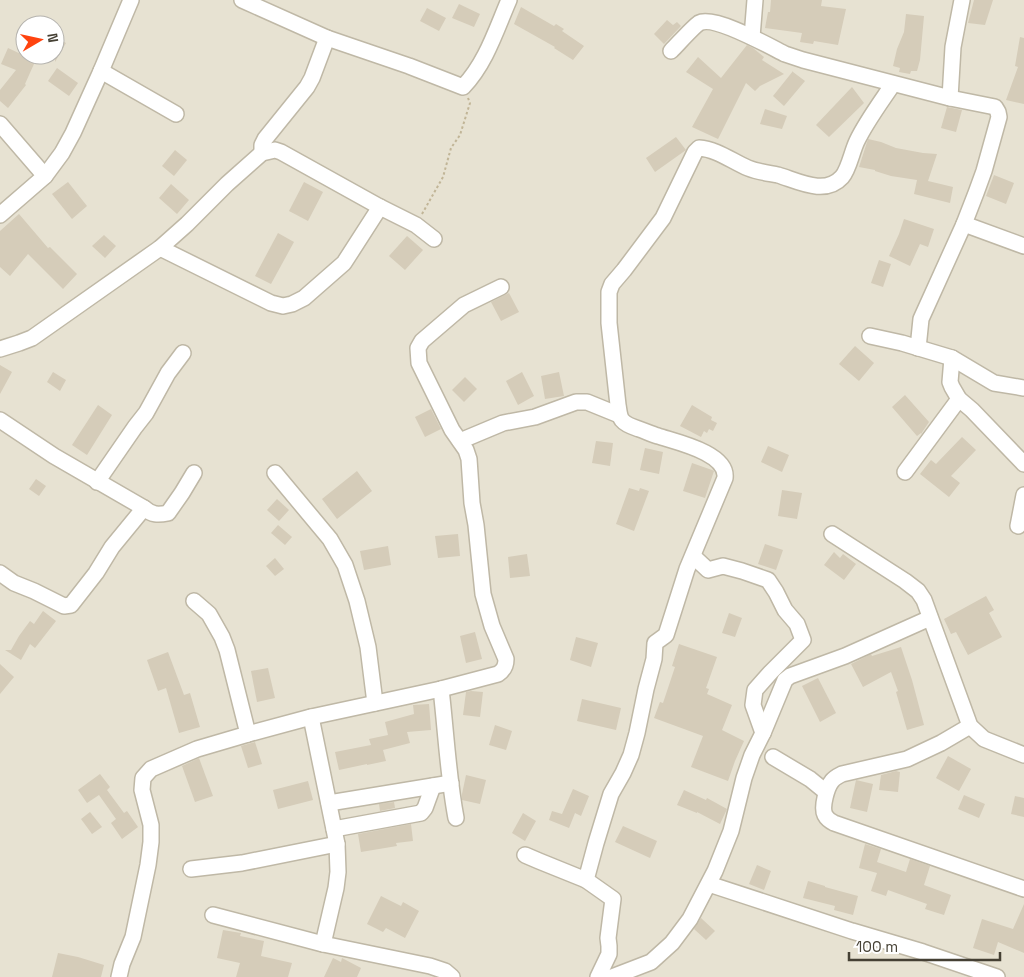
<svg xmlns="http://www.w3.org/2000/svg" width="1024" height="977" font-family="'Space Grotesk',sans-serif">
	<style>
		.residential { fill: #e7e2d2; fill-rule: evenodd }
		.building { fill: #d5ccb9 }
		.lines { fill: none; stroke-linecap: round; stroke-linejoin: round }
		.minor-casing { stroke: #bfb8a6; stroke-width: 18 }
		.path { stroke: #c1b597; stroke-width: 2; stroke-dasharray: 2.5 2.5; stroke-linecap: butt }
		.minor { stroke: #fff; stroke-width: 15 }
	</style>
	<rect width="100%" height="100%" fill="#f3f0e4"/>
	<!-- residential -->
	<path class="residential" d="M0,0H1024V977H0ZM25,25H55V55H25Z"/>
	<!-- building -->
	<g class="building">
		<path d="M771,0H822L821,6L846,9L838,45L814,41L813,44L800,42L802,33L765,28L768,12H770Z"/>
		<path d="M974,0H993L985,25L968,23Z"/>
		<path d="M459,4L480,14L474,27L452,18Z"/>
		<path d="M521,7L554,26L556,24L564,29L562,31L584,46L573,60L554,48L555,47L514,24Z"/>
		<path d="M427,8L446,18L439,31L420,21Z"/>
		<path d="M906,14L924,16L920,60L917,71H911L910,74L899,72L900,68L893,66L897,49L904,32Z"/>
		<path d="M667,20L673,25L677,22L681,26L664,44L654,34Z"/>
		<path d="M55,37L66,43L55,62Z"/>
		<path d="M1020,37L1024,38V104L1006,100L1018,67L1015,66Z"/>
		<path d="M747,45L753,48L764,57L762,60L784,74L760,86L755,91L746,83L718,139L692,127L713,89L686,72L698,57L721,78Z"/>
		<path d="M8,48L23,55H38L25,84L26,85L8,108L0,101V90L16,70L1,64Z"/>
		<path d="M57,68L78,83L69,96L48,81Z"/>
		<path d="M793,71V72L805,81L784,106L773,96Z"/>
		<path d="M852,87L864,103L829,137L816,125Z"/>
		<path d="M947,107L962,110L956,132L941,128Z"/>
		<path d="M765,109L787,116L782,129L760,124Z"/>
		<path d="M676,137L686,150L655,172L646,158Z"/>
		<path d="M868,139L881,142L896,148L923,153L937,154L928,181L953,187L950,203L914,194L917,180L891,176L875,171V170L859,167Z"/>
		<path d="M175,150L187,160L174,176L162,166Z"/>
		<path d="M994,175L1014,183L1006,204L986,196Z"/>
		<path d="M68,182L87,206L72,219L52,194Z"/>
		<path d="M304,182L323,192L308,221L289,211Z"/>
		<path d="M171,184L189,200L177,214L159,198Z"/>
		<path d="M19,214L48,248L50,247L77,274L63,289L28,254L10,276L0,267V231Z"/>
		<path d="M904,219L934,229L928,247L920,244L910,266L889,256L899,234Z"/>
		<path d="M278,233L294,242L271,284L255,276Z"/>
		<path d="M104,235L116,246L105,258L92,246Z"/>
		<path d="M407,236L423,250L405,270L389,256Z"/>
		<path d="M879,260L891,264L883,287L871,283Z"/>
		<path d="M509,293L519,312L501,321L491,302Z"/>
		<path d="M855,346L874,363L859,381L839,364Z"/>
		<path d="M0,365L12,372L0,394Z"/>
		<path d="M53,372L66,380L60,391L47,382Z"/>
		<path d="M522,372L534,396L518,405L506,381Z"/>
		<path d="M559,372L564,396L545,399L541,376Z"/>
		<path d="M465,377L477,389L464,402L452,390Z"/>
		<path d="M905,395L929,422L921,434V433L917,436L892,407Z"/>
		<path d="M98,405L112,415L87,455L72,445Z"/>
		<path d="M692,405L712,417L711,420L717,423L713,431L709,429L707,433L704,431L701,437L680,426Z"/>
		<path d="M431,409L441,429L425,437L415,417Z"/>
		<path d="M962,437L976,450L951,476L960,483L949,497L920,474L931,460L936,464Z"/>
		<path d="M596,441L613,443L610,466L592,463Z"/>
		<path d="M768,446L789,455L782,472L761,462Z"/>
		<path d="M645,448L663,452L659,474L640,470Z"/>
		<path d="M692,463L712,470L714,471L705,498L683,491Z"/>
		<path d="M357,471L372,491L337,519L322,499Z"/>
		<path d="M36,479L46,486L39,496L29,489Z"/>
		<path d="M629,488L639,491L640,488L649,491L634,531L616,524Z"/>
		<path d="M782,490L802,493L797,519L778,516Z"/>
		<path d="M277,499L289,510L279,521L267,510Z"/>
		<path d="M278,525L292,537L285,545L271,533Z"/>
		<path d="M458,534L460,556L438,558L435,536Z"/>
		<path d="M765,544L783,550L776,570L758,564Z"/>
		<path d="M388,546L391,565L364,570L360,551Z"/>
		<path d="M834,552L840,558L843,554L856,564L844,580L824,565Z"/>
		<path d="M527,554L530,576L510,578L508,557Z"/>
		<path d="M275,558L284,569L275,576L266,566Z"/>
		<path d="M986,596L994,610L989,613L1002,637L968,655L956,632L951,634L944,619Z"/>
		<path d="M43,611L56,621L35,648L30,644L21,660L5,650H11L19,636L30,621L34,624Z"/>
		<path d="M729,613L742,618L735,637L722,633Z"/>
		<path d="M475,632L482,659L466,663L460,636Z"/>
		<path d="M576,637L598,643L591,667L570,660Z"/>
		<path d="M679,644L717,657L706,688L709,689L707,694L732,705L722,730L744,741L735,761L728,781L691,767L703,736L654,718L660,702L663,703L675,667L672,666Z"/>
		<path d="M901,647L912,680L924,725L907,730L896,692L898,691L891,672L863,687L851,664L871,654L872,656Z"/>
		<path d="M168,652L184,695L190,693L200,727L179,733L166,688L158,691L147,660Z"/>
		<path d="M0,664L14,677L0,694Z"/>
		<path d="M268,668L275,698L257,702L251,671Z"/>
		<path d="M818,678L836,713L820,722L802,686Z"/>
		<path d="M471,691L483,692L480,717L463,715L466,692Z"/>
		<path d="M582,699L621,708L616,730L577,721Z"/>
		<path d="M429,704L431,730L407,732L410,743L383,750L386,761L367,765V764L339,770L335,752L371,745L369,739L388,735L385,722L414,714L413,705Z"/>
		<path d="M495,725L512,731L506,750L489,745Z"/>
		<path d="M255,742L262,764L248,768L241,746Z"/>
		<path d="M948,756L971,769L959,791L936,778Z"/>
		<path d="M199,758L213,796L195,802L182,766Z"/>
		<path d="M896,771L900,772L898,792L879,790L881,775Z"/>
		<path d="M100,774L110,787L107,790L124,813L127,811L138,827L122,839L111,823L116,819L99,795L87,803L78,790Z"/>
		<path d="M466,775L486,780L480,804L462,800V794Z"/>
		<path d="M856,780L873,784L867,812L850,808Z"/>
		<path d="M308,781L313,800L278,809L273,790Z"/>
		<path d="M573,789L589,796L581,816L575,813L569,828L549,820L552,811L562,814Z"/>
		<path d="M684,790L706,800L707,798L727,809L720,824L697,812V813L677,805Z"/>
		<path d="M964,795L985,804L979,818L958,809Z"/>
		<path d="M1015,796L1024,798V817L1011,814Z"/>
		<path d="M394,802L395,808L380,811L379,804Z"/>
		<path d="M90,812L102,827L92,834L81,819Z"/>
		<path d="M523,813L536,821L525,841L512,833Z"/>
		<path d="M411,824L413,841L396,843L397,846L361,852L358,834Z"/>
		<path d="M623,826L657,841L650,858L615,842Z"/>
		<path d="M865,844L881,849L877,862L906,872L910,859L930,866L924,885L951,895L944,915L925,909L927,904L888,890L886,896L871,891L877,873L859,868Z"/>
		<path d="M757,865L771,871L764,890L749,884Z"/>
		<path d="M808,881L825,886V887L858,896L853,915L834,910L835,906L803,898Z"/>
		<path d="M381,896L401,906L403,902L419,911L405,938L386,928L383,932L367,924Z"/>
		<path d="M1024,904V953L998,942L994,955L973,948L982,919L1013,929Z"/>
		<path d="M701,918L715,931L706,940L694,929Z"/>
		<path d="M223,930L241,933L240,936L264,941L261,956L292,963L288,977H236L240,963L217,958Z"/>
		<path d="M58,953L78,957L104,965L101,977H52Z"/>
		<path d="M333,958L341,962L342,958L361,968L357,977H324Z"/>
	</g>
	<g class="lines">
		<!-- minor casing -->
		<g class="minor-casing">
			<g id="minor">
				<path d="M242,0L327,38L409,66L463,87C486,63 496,30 509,0"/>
				<path d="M752,37L755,0"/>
				<path d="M671,51C678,44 692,28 699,23C714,15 769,46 785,54C791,56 797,58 803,60L950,98L995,107L998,112L999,117L984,171L976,193L964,224L921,319L918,348"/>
				<path d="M101,71L176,114"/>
				<path d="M950,98L953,47L962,0"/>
				<path d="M0,124L45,176"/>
				<path d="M262,153V145L265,139L307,87L312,78L327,38"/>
				<path d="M0,215L45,176L62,153L73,133L101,71L131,0"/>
				<path d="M964,224L1024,246"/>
				<path d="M160,248L271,303L283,306L292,304L304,298L344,263L380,207"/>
				<path d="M870,336L902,343L952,358L994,383L1024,388"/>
				<path d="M0,349L19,343L32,338L160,248L187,224L227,184L262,153L275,150L281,152L380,207L416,225L434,239"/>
				<path d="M952,358L950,382L952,387L959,399L972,410L1024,464"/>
				<path d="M0,420L54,456L144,508C152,515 158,515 168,513L182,493L194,473"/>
				<path d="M460,441L503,423L535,417L576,402H587L619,415"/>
				<path d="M905,472L959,399"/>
				<path d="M275,473L330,539L345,565L357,601L368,647L375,703"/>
				<path d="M97,482L135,427L146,413L168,373L183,353"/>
				<path d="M1018,526L1024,495"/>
				<path d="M832,534L905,581L918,591L924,600L970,726L984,739L1024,755"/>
				<path d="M693,556L708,570L723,566L742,571L768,580L776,592L785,610L797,624L803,640L771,672L755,690L753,705L763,733"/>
				<path d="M0,573L14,583L34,591L64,606L71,605L96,573L112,547L144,508"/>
				<path d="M194,601L209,614L222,637L227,650L248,734"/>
				<path d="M441,689C446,732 448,776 456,818"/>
				<path d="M311,717L337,844L338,872L336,888L323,944"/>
				<path d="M970,726L941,743L907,759L842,774C838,776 834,778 832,781C827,787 821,807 825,815C827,819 830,821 834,823L1024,889"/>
				<path d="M773,757L810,779L826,792"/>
				<path d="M329,803L451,783"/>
				<path d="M334,829L421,813L425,808L433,786"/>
				<path d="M525,855L539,861L586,880L613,899L608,938L609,946V954L598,977"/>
				<path d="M191,869L242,863L337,844"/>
				<path d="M586,880L596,843L611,794L623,773L631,755L637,733L646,689L654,659L655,643L666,635L687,569L725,478C728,453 676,442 658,436C651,434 645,431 639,429C633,427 626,425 622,420C619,416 619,410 618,405L609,323V292L612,284L624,270L663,218L695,152L699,148C717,149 733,162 748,168C758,172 768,173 778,175C798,181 825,196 842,177C849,169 852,151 857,141C866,122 881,102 893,84"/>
				<path d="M709,884L852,931L923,952L997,977"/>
				<path d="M213,915L323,944L430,966L445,971L452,977"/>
				<path d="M119,977L122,964L133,937L148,865L151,842V825L142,790L143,778L151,769L197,749L248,734L311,717L441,689L498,674C504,670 506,666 506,659L492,626L483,594L476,525L472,503L469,459L466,450L452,430L419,363L418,348L422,341L464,305L501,287"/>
				<path d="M612,977L651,962L672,943L690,919L715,871L731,831L744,778L752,755L763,733L785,680L790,676L845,656L930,618"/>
			</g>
		</g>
		<!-- path -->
		<path class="path" d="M422,214L443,177L451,148L460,135L470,103L468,98"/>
		<!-- minor -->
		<use href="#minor" class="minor"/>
	</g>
	<!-- north arrow -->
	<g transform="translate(40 40) rotate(81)"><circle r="24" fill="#ffffff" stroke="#b5b3ae"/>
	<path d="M0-4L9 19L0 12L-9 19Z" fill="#ff430f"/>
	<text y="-8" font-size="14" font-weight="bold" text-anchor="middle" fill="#454034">N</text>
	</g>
	<!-- scale -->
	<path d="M849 952v8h151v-8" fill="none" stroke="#454034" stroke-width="2.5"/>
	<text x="856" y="952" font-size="15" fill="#454034" stroke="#ffffff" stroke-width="4" paint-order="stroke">100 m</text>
</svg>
